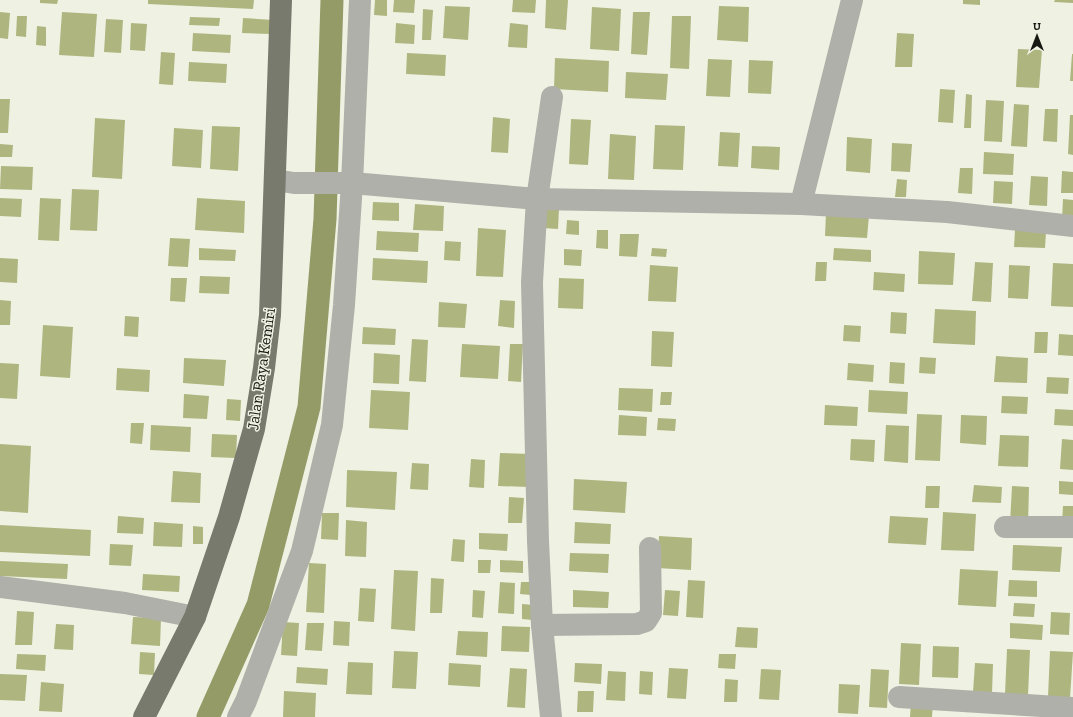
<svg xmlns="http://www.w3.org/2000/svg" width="1073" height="717" font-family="'Zilla Slab',serif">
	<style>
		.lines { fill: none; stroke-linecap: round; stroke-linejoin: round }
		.canal { stroke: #949b66; stroke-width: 23 }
		.building { fill: #aeb57f }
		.minor { stroke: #afb0a9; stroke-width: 22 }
		.major { stroke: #787a6e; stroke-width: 22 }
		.labels { text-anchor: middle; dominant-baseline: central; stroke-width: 3; stroke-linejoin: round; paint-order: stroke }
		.street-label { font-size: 16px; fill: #181913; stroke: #eff2e3 }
	</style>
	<rect width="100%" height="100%" fill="#eff2e3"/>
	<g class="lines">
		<!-- canal -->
		<path class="canal" d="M208,717L258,605L309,407L325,219L332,0"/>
	</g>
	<!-- building -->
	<g class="building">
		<path d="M40,0H58L57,4L40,3Z"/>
		<path d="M148,0H254L253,9L148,4Z"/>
		<path d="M375,0H387V16L374,15Z"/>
		<path d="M394,0H415L414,13L393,12Z"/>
		<path d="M513,0H536L535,13L512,12Z"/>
		<path d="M546,0H568L566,30L545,28Z"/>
		<path d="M963,0H980V5L963,4Z"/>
		<path d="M1055,0H1073V3L1054,2Z"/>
		<path d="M445,6L470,7L468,40L443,38Z"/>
		<path d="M719,6L749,7L748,42L717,40Z"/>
		<path d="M592,7L621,9L619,51L590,49Z"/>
		<path d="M423,9L433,10L431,40H422Z"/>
		<path d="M0,12L10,13L8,39L0,38Z"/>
		<path d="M62,12L97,14L94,57L59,55Z"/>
		<path d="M633,12H650L647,55L631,54Z"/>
		<path d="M17,16H27L26,37L16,36Z"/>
		<path d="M672,16H691L689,69L670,68Z"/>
		<path d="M190,17L220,18L219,26L189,25Z"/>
		<path d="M243,18L273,20L272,34L242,33Z"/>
		<path d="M106,19L123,20L121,53L104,52Z"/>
		<path d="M131,23L147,24L145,51L130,50Z"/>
		<path d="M396,23L415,25L414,44L395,43Z"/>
		<path d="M510,23L528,25L527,48L508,47Z"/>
		<path d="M37,26L46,27V46L36,45Z"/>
		<path d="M193,33L231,35L230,53L192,51Z"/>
		<path d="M897,33L914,34L912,67H895Z"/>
		<path d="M1018,49L1042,50L1039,88L1016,87Z"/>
		<path d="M161,52L175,53L173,85L159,84Z"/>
		<path d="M407,53L446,55L445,76L406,74Z"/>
		<path d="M1072,54H1073V81H1070Z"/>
		<path d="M555,58L609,61L608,92L554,89Z"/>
		<path d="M708,59L732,60L730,97L706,96Z"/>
		<path d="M749,60L773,61L771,94L748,93Z"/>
		<path d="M189,62L227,64L226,83L188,81Z"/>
		<path d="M626,72L668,74L666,100L625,98Z"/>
		<path d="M940,89L955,90L953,123L938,122Z"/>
		<path d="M966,94L972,95L971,128H964Z"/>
		<path d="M0,99H10L8,133H0Z"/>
		<path d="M986,100L1004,101L1002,142L984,141Z"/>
		<path d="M1014,104L1029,105L1027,147L1011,146Z"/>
		<path d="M1045,109H1058L1057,142L1043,141Z"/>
		<path d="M1070,115H1073V155L1068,154Z"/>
		<path d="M493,117L510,119L508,153L491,152Z"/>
		<path d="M95,118L125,120L122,179L92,177Z"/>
		<path d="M571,119L591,120L588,165L569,164Z"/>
		<path d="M655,125L685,126L683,170L653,169Z"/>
		<path d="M212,126L240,127L238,171L210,169Z"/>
		<path d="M174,128L203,130L201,168L172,166Z"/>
		<path d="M720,132L740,133L738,167L718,166Z"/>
		<path d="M610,134L636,136L634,180L608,179Z"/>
		<path d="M847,137L872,139L870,173L846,171Z"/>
		<path d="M892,143L912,144L910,172L891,171Z"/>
		<path d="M0,144L13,145L12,157H0Z"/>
		<path d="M752,146L780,147L779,170L751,168Z"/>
		<path d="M984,152L1014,154L1013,175L983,174Z"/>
		<path d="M1,166L33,167L32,190L0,189Z"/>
		<path d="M960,168H973L972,194L958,193Z"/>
		<path d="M1062,171L1073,172V193H1061Z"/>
		<path d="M1031,176L1048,177L1047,206L1029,205Z"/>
		<path d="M897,179L907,180L906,197H895Z"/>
		<path d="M994,181L1013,182L1012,204L993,203Z"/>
		<path d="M72,189L99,190L97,231L70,230Z"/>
		<path d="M0,198L22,199L21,217L0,216Z"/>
		<path d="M40,198L61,199L59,241L38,240Z"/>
		<path d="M197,198L245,201L244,233L195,230Z"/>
		<path d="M1063,199L1073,200V220H1062Z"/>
		<path d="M373,202L399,203V221L372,220Z"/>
		<path d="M415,204L444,206L443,231L413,230Z"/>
		<path d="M544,208L559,209L558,229L543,228Z"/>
		<path d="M826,213L869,215L867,238L825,236Z"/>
		<path d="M567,220L579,221V235L566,234Z"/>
		<path d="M478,228L506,230L503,277L476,276Z"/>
		<path d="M597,230H608V249L596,248Z"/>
		<path d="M1015,230L1046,232L1045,248L1014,247Z"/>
		<path d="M377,231L419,233L418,252L376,250Z"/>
		<path d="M620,234H639L637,257L619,256Z"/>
		<path d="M170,238L190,239L188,267L168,266Z"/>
		<path d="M445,241L461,242L460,261L444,260Z"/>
		<path d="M199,248L236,250L235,261L199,260Z"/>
		<path d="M652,248L667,249L666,257L651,256Z"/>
		<path d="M834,248L871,250V262L833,260Z"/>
		<path d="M564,249L582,250L581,266L564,265Z"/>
		<path d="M919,251L955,253L953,285L918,284Z"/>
		<path d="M0,258L18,259L17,283L0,282Z"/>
		<path d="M373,258L428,261L427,283L372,280Z"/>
		<path d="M816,262H827L826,281H815Z"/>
		<path d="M975,262L993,263L991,302L972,301Z"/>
		<path d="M1053,263L1073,264V307L1051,306Z"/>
		<path d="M650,265L678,267L676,302L648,301Z"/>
		<path d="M1009,265L1030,266L1028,299L1008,298Z"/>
		<path d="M874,272L905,274L904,292L873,290Z"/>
		<path d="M200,276L230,277L229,294L199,293Z"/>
		<path d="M171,278H187L185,302L170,301Z"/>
		<path d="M559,278L584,279L583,309L558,308Z"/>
		<path d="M0,300L11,301L10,325H0Z"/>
		<path d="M500,300L515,301L514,328L498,326Z"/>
		<path d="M439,302L467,304L465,328L438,327Z"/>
		<path d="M935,309L976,311L975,345L933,343Z"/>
		<path d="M891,312L907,313L906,334L890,333Z"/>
		<path d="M125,316L139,317L138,337L124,336Z"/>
		<path d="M43,325L73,327L70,378L40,376Z"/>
		<path d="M844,325L861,326L860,342L843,341Z"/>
		<path d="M363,327L396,329L395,345L362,344Z"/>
		<path d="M652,331L674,332L672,367L651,366Z"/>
		<path d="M1035,332H1048L1047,353H1034Z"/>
		<path d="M1059,334L1073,335V356L1058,355Z"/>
		<path d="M412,339L428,340L426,382L409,381Z"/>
		<path d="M462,344L500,346L498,379L460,377Z"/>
		<path d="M510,344H523L521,382L508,381Z"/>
		<path d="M374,353L400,355L399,384L373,383Z"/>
		<path d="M996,356L1028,358L1027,383L994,382Z"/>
		<path d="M920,357L936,358L935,374L919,373Z"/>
		<path d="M184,358L226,360L224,386L183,383Z"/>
		<path d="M890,362L905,363L904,384L889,383Z"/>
		<path d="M0,363L19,364L17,399L0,398Z"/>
		<path d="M848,363L874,365L873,382L847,380Z"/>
		<path d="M117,368L150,370L149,392L116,390Z"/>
		<path d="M1047,377L1069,378L1068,394L1046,393Z"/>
		<path d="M619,388L653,389L652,412L618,410Z"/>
		<path d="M371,390L410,392L408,430L369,428Z"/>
		<path d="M869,390L908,392L907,414L868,412Z"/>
		<path d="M661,392H672L671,405H660Z"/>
		<path d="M184,394L209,396L207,419L183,418Z"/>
		<path d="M1002,396L1028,397L1027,414L1001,413Z"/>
		<path d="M227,399L241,400L240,421L226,420Z"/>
		<path d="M825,405L858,407L857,426L824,425Z"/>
		<path d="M1055,409L1073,410V426L1054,425Z"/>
		<path d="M917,414L942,415L940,461L915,460Z"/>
		<path d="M619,415L647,417L646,436L618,435Z"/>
		<path d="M961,415L987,416L986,445L960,443Z"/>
		<path d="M658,418L676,419L675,431L657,430Z"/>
		<path d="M131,423H144L142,444L130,443Z"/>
		<path d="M151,425L191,427L190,452L150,450Z"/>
		<path d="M886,425L909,426L908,463L884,461Z"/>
		<path d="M212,434L237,435L236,458L211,457Z"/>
		<path d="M1000,435L1029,436L1028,467L998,466Z"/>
		<path d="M851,439L875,440L874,462L850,460Z"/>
		<path d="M1062,439L1073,440V470L1060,469Z"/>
		<path d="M0,444L31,446L28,513L0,511Z"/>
		<path d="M500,453L531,454L529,487L498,486Z"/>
		<path d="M471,459L485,460L484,488L469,487Z"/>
		<path d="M412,463L429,464L428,490L410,489Z"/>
		<path d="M347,470L397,472L395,510L346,507Z"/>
		<path d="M173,471L201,473L200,503L171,502Z"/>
		<path d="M574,479L627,482L625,513L573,510Z"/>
		<path d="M1059,481L1073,482V495L1059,494Z"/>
		<path d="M974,485L1002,487L1001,503L972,502Z"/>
		<path d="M926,486H940L939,508H925Z"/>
		<path d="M1012,486L1029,487L1028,525L1010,524Z"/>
		<path d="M509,497L524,498L522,523H508Z"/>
		<path d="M1063,506H1073V525L1062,524Z"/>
		<path d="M943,512L976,514L974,551L941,550Z"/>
		<path d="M322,513H339L338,540L321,539Z"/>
		<path d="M118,516L144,518L143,534L117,533Z"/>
		<path d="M890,516L928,518L926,545L888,543Z"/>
		<path d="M346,520L367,522L366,557L345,556Z"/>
		<path d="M154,522L183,524L182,547L153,546Z"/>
		<path d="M575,522L611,524L610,544L574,543Z"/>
		<path d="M0,525L91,530L90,556L0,552Z"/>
		<path d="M193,526L203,527V544H193Z"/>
		<path d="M479,533L508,534L507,551L479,549Z"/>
		<path d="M659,536L692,538L691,570L657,568Z"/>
		<path d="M453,539L465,540L464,562L451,561Z"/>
		<path d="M110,544L133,545L131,566L109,565Z"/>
		<path d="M1013,545L1062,547L1060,572L1012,570Z"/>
		<path d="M570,553L609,554L608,573L569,571Z"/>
		<path d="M478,560H491L490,573H478Z"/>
		<path d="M500,560L523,561V573L500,572Z"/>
		<path d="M0,561L68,564L67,579L0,576Z"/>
		<path d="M309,563L326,564L324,613L306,612Z"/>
		<path d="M960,569L998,571L996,607L958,605Z"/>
		<path d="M394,570L418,571L415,631L391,629Z"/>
		<path d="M143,574L180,576L179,592L142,590Z"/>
		<path d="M431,578L444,579L442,613H430Z"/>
		<path d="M688,580L705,581L703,618L686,617Z"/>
		<path d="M1009,580L1037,581V597L1008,596Z"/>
		<path d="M500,582L515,583L514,614L498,613Z"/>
		<path d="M521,582H531V595L520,594Z"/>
		<path d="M360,588L376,589L374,622L358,621Z"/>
		<path d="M473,590L485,591L483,618L472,617Z"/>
		<path d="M573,590L609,592L608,608L573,607Z"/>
		<path d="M665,590L680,591L678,616L663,615Z"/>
		<path d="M1014,603L1035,604L1034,617L1013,616Z"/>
		<path d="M522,604L534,605L533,620L522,619Z"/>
		<path d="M17,611L34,612L32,645H15Z"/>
		<path d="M1051,612L1070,613L1069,635L1050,634Z"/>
		<path d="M133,617L161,618L160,646L131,644Z"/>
		<path d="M334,621L350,622L349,646L333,645Z"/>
		<path d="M283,622L299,623L297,656L281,655Z"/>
		<path d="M307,623H324L322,651L305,650Z"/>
		<path d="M1010,623L1043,625L1042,640L1010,638Z"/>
		<path d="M56,624L74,625L73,650L54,649Z"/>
		<path d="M502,626L530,627L529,652L501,651Z"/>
		<path d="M737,627L758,628L757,648L735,647Z"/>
		<path d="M458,631L488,632L487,657L456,655Z"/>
		<path d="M901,643L921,644L919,685L899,684Z"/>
		<path d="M933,646L959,647L958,678L932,677Z"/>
		<path d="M1007,649L1030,650L1028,695L1005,694Z"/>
		<path d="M394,651L418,652L416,689L392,688Z"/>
		<path d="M1050,651L1073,652L1070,698L1048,697Z"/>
		<path d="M140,652L155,653L154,675L139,674Z"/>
		<path d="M17,654L46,655L45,671L16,669Z"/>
		<path d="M719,654H736L735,669L718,668Z"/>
		<path d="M348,662L373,663L372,695L346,694Z"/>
		<path d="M449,663L481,665L480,687L448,685Z"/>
		<path d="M575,663L602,664L601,684L574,682Z"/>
		<path d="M975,663L993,664L992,693L973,692Z"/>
		<path d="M297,667L328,669L327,685L296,683Z"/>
		<path d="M510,668L527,669L525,708L507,707Z"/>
		<path d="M669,668L688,669L686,699L667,698Z"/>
		<path d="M761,669L781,670L779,700L759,699Z"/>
		<path d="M871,669L889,670L887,708L869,707Z"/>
		<path d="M608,671L626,672L625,701L606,700Z"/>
		<path d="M640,671L653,672L652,695L639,694Z"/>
		<path d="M0,674L27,675L25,701L0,700Z"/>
		<path d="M725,679L738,680L737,702H724Z"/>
		<path d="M41,682L64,684L62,712L39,711Z"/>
		<path d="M839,684L860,685L858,714L838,713Z"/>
		<path d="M284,691L316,693L315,717H283Z"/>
		<path d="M578,691H594L593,712H577Z"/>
		<path d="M911,701L933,703L932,717H910Z"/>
	</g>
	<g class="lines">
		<!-- minor -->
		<g class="minor">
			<path d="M275,180L294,183H352L537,199L801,204L947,212L1073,226"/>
			<path d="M801,204L852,0"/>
			<path d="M1005,527H1073"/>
			<path d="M0,587L125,603L195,617"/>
			<path d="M542,625L637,624L646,621L651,613L650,548"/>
			<path d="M899,697L1073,708"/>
			<path d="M238,717L246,701L302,551L332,425L344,305L352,183L360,0"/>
			<path d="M551,717L542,625L538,541L532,282L537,199L552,97"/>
		</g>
		<!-- major -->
		<path class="major" d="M144,717L195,617L229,517L254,429L264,368L270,315L281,0"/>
	</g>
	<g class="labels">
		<!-- street labels -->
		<g class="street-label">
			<text transform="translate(261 369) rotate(-82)">Jalan Raya Kemiri</text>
		</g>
	</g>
	<!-- north arrow -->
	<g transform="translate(1037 36)" stroke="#eff2e3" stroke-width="3" paint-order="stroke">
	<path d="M0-3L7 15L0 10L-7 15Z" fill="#181913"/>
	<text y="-6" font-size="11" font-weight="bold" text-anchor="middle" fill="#181913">U</text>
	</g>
</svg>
